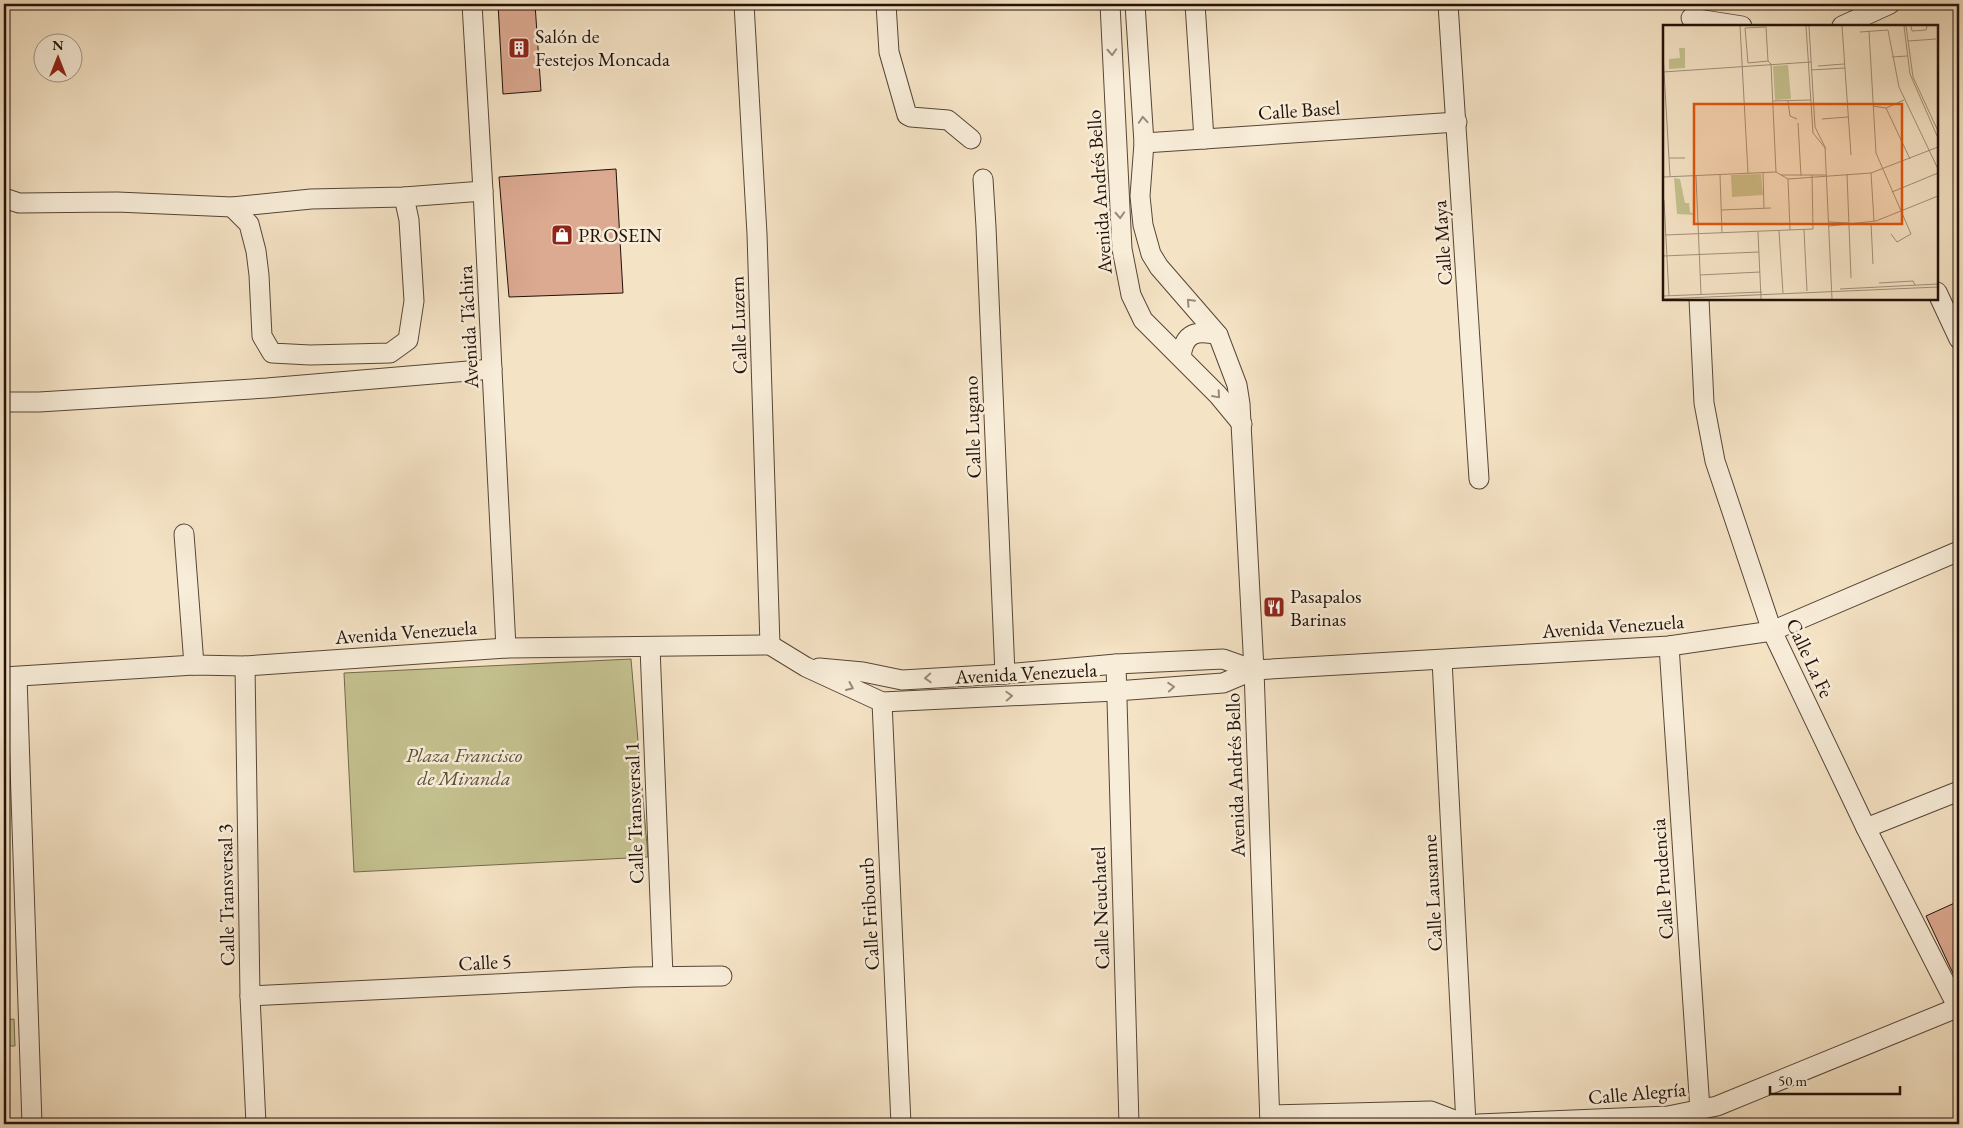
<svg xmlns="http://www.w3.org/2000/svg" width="1963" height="1128" font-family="'EB Garamond',serif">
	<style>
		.green { fill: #c4c18f; stroke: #73694c }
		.building { fill: #dca991; stroke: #221109 }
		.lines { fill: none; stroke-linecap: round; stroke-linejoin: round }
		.minor-casing { stroke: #574638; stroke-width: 21 }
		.minor { stroke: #f8edd9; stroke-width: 19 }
		.oneway { stroke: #988a7b }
		.labels { text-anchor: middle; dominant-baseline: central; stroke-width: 5; stroke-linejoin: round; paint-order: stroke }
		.poi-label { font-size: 20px; fill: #221109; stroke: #f8edd9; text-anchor: start }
		.street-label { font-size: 20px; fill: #221109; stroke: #f8edd9 }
		.park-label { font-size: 20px; font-style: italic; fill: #5b4f38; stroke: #f8edd9 }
		.inset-road { fill: none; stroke: #a18f7a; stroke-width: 1 }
		.view { fill: #de550c; fill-opacity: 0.15; stroke: #de550c; stroke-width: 2.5 }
		.inset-edge { fill: none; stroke: #221109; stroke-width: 2.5 }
	</style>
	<rect width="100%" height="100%" fill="#f5e3c5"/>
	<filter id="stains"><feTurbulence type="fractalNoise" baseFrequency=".004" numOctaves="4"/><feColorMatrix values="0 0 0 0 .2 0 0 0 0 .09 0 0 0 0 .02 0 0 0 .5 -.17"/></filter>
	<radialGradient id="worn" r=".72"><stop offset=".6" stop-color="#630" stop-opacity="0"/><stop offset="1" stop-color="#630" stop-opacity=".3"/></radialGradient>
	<!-- green -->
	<g class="green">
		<path d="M631,659L648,857L354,872L344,673Z"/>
		<path d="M14,1019L15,1046H4V1020Z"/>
	</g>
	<!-- building -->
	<g class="building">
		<path d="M498,4H535L541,91L503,94Z"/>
		<path d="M616,169L623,293L509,297L499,177Z"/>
		<path d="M1959,901V986L1926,916Z"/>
	</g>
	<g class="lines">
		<!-- minor casing -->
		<g class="minor-casing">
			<g id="minor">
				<path d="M472,4L483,191L506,648"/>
				<path d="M744,4L757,234L770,645"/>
				<path d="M886,4L889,52L907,115L911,117L948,120L971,139"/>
				<path d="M1110,4L1122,249L1131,295L1143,320L1218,395L1242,424"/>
				<path d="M1135,4L1144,143L1140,196L1143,225L1151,254L1159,267L1218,335L1237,385L1240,404L1254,670L1270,1124"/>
				<path d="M1195,4L1204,139"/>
				<path d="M1448,4L1479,479"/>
				<path d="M1691,18L1742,26"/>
				<path d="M1842,26L1890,4"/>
				<path d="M1144,143L1457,122"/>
				<path d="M983,179L986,227L1005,674"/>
				<path d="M4,198L19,203L117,202L232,207L311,199L404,197L483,191"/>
				<path d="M232,207L249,224L256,251L259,275L262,336L272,353L310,355L390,353L408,340L414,301L409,220L404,197"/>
				<path d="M1937,292L1959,339"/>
				<path d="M1699,299L1704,403L1715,461L1772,631L1866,828L1959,1010"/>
				<path d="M1181,357C1184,332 1197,330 1218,335"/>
				<path d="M4,402H39L267,388L492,369"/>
				<path d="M184,534L194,665"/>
				<path d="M1669,646L1700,1110"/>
				<path d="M650,647L663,976"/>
				<path d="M1442,660L1466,1124"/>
				<path d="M1116,664L1129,1124"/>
				<path d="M245,666L250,996L256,1124"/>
				<path d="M819,668L863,672L902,680L1005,674L1116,664L1223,659L1254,670"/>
				<path d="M4,677L194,665L245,666L506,648L770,645L806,667L882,702L1116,691L1223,683L1254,670L1669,646L1772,631L1959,551"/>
				<path d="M17,677L32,1124"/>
				<path d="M882,702L901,1124"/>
				<path d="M1866,828L1959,791"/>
				<path d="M250,996L635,977L722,976"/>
				<path d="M1270,1115L1431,1111L1465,1124"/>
				<path d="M1478,1124L1668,1116L1717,1106L1959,1007"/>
			</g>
		</g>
		<!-- minor -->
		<use href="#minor" class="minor"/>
	</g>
	<!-- one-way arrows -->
	<defs><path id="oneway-chevron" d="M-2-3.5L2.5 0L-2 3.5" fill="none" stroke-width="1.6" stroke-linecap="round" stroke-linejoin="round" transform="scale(1.25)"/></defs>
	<g class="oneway">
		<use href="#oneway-chevron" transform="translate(1112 52) rotate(87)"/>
		<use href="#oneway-chevron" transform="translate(1143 120) rotate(-94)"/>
		<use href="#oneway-chevron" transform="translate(1120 215) rotate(87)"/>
		<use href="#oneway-chevron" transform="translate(1190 302) rotate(-133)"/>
		<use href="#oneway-chevron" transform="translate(1217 395) rotate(49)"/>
		<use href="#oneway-chevron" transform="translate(928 678) rotate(177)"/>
		<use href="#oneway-chevron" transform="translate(850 687) rotate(24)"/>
		<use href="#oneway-chevron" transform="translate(1171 687) rotate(-4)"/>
		<use href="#oneway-chevron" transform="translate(1009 696) rotate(-3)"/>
	</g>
	<!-- icons -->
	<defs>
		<g id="building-square" transform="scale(1.125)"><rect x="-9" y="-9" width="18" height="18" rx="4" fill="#8f2418" stroke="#f8edd9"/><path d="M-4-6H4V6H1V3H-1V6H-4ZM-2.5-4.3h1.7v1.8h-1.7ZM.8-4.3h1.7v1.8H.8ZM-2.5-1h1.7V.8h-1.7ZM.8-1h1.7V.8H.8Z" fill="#fff"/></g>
		<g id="shop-square" transform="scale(1.125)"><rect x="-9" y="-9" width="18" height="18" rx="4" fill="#8f2418" stroke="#f8edd9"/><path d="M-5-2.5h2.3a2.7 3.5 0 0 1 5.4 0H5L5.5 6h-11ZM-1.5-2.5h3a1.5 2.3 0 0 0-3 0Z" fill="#fff"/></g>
		<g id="restaurant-square" transform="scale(1.125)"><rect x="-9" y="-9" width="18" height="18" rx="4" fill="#8f2418" stroke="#f8edd9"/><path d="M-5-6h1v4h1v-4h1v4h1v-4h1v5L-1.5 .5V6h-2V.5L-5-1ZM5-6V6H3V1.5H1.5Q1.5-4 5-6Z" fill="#fff"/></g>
	</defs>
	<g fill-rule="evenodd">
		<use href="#building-square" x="519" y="48"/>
		<use href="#shop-square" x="562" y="235"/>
		<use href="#restaurant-square" x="1274" y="607"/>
	</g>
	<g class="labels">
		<!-- poi labels -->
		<g class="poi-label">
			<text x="535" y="36">Salón de<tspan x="535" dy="23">Festejos Moncada</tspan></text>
			<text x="578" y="235">PROSEIN</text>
			<text x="1290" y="596">Pasapalos<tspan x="1290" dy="23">Barinas</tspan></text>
		</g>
		<!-- street labels -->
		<g class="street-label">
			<text transform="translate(1299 110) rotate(-4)">Calle Basel</text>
			<text transform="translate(1099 192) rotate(-94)">Avenida Andrés Bello</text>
			<text transform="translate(1442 243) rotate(-94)">Calle Maya</text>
			<text transform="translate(738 325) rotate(-92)">Calle Luzern</text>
			<text transform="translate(468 327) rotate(-93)">Avenida Táchira</text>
			<text transform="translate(972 427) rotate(-92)">Calle Lugano</text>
			<text transform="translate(1613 626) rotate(-4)">Avenida Venezuela</text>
			<text transform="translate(406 632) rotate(-4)">Avenida Venezuela</text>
			<text transform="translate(1810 658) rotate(65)">Calle La Fe</text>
			<text transform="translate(1026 673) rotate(-3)">Avenida Venezuela</text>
			<text transform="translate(1235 775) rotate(-92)">Avenida Andrés Bello</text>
			<text transform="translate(634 813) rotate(-92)">Calle Transversal 1</text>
			<text transform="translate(1662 879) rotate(-94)">Calle Prudencia</text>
			<text transform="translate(1432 893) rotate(-93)">Calle Lausanne</text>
			<text transform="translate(226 895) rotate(-91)">Calle Transversal 3</text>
			<text transform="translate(1100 908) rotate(-92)">Calle Neuchatel</text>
			<text transform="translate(869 914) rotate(-93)">Calle Fribourb</text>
			<text transform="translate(485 962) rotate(-3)">Calle 5</text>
			<text transform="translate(1637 1093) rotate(-5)">Calle Alegría</text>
		</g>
		<!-- park labels -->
		<g class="park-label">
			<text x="464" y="755">Plaza Francisco<tspan x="464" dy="23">de Miranda</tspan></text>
		</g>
	</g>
	<!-- overview -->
	<g transform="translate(1663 25)">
		<rect width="275" height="275" fill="#f5e3c5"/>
		<path d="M16,23H22V43L6,44V34L17,33ZM125,40L128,74L112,75L110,41ZM98,149L100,170L69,172L68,150ZM11,153L17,154L22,178H26L27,187L33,190L14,189Z" fill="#c4c18f"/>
		<path class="inset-road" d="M77,1L85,148M143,1L150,108L163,124M146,1L152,102L162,122L169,274M179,1L188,130M241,1L247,49L275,113M243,1L250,52L275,106M248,1L249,6L263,5L264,1M206,6L213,128L248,209L234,217L228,209M197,7L225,5L236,62L275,144M245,16L273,14M0,29L7,151M229,32L244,31M105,36L85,38L82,3L103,2L105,36L108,39L113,147M155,41L181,39M148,45L182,43M0,47L148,37M110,76L148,75M125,76L127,91L134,94M210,81L223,83L241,75M223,83L247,134M159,94L185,92M135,98L138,151M0,103V131M6,133H22M100,148L101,183M208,148L211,196M184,149L188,253M57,150L59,208M118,150H163M33,151L38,269M0,152L113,147L125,154L208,148L275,122M125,154L127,205M229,167L275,148M1,175L6,271M58,185L108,183M166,197L185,198M208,198L210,239M166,201L213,196L275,171M141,205L144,266M116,206L120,268M95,207L98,274M2,210L150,204L149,150M0,231L96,227M37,250L97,247M216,258L250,256L252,260M177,264L275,259M0,271L99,267M0,274L275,262"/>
		<path class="view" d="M31,79H239V199H31Z"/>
		<rect width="275" height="275" class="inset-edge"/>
	</g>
	<!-- margin -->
	<rect width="1963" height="1128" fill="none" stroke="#f5e3c5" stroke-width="20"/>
	<rect x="5" y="5" width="1953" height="1118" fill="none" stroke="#221109" stroke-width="2.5"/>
	<rect x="10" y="10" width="1943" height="1108" fill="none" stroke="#221109"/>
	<!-- north arrow -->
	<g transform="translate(58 58)"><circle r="24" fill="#f8edd9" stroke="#a29586"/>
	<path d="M0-4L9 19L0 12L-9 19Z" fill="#8f2418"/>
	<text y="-8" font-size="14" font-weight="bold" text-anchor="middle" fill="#221109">N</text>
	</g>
	<!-- scale -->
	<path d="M1770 1086v8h130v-8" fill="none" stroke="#221109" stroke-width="2.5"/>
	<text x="1778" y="1086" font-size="15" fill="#221109" stroke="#f8edd9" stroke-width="4" paint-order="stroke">50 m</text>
	<rect width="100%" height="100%" filter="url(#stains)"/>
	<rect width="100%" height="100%" fill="url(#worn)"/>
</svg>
